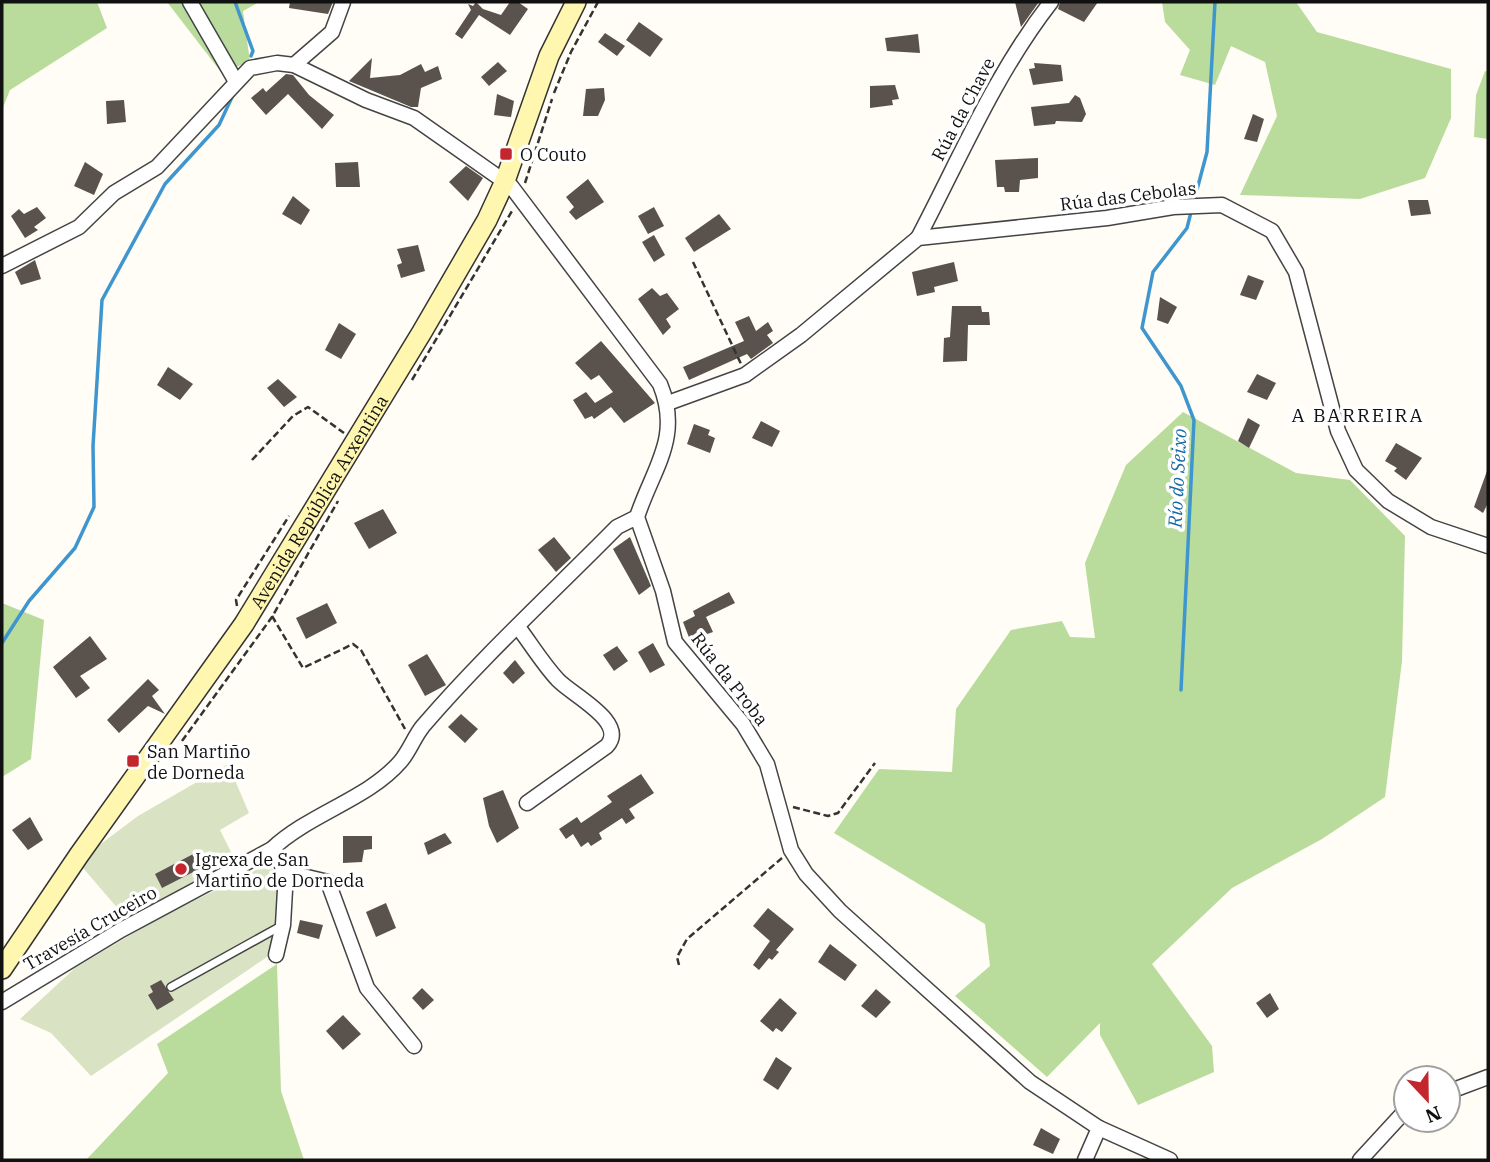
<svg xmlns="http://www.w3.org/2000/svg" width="1490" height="1162" font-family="'IBM Plex Serif',serif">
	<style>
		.forest { fill: #b9dc9c }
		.cemetery { fill: #d9e3c4 }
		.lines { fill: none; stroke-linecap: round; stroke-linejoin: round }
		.stream { stroke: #3f96cf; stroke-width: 3.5 }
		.building { fill: #5a524d }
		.service-casing { stroke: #444; stroke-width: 10 }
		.minor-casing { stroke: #444; stroke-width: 17 }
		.secondary-casing { stroke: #333; stroke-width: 22 }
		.path { stroke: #333; stroke-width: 2.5; stroke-dasharray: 7 3.5; stroke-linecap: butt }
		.service { stroke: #fff; stroke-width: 7 }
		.minor { stroke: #fff; stroke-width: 14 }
		.secondary { stroke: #fff6b0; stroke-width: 19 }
		.poi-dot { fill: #c4262e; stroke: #fff; stroke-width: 2.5 }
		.labels { text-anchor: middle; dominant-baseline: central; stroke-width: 7; stroke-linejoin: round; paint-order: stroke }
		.street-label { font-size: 18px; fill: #111; stroke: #fff }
		.poi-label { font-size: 18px; fill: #111; stroke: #fff; text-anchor: start }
		.neighbourhood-label { font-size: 19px; letter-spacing: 2px; fill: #111; stroke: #fff }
		.water-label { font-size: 19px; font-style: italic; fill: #1768a6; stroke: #fff }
	</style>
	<rect width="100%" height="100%" fill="#fffdf5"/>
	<!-- forest -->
	<g class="forest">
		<path d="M2,2H97L107,28L10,90L2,110Z"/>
		<path d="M167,2H259L243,11L250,62L221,72Z"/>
		<path d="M1162,2H1296L1317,32L1451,69V118L1425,178L1360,199L1240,195L1277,116L1265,62L1231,46L1215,85L1180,75L1190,50L1165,22Z"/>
		<path d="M1485,71L1488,72V139L1474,137L1476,95Z"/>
		<path d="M1183,412L1296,473L1350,480L1405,536L1402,661L1385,797L1322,839L1232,888L1152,964L1212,1046L1214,1072L1138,1105L1100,1035V1023L1047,1077L955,996L990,966L985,924L834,833L879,769L952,772L956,709L1011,630L1062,621L1070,637L1095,638L1085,563L1126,465Z"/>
		<path d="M2,603L44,620L31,759L2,777Z"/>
		<path d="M277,964L281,1091L304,1160H86L168,1073L157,1044Z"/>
	</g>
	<!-- cemetery -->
	<g class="cemetery">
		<path d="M228,764L249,813L220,830L237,864L126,918L83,868L94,849L138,816Z"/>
		<path d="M268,864L279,876L273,953L91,1076L51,1033L20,1019L75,968L159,918Z"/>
	</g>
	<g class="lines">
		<!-- stream -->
		<g class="stream">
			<path d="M235,2L253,51L251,56"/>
			<path d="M1194,201L1207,152L1215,2"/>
			<path d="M2,643L29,601L75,548L94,507L93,446L102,300L165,184L219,125L233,95"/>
			<path d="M1181,690L1194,420L1181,386L1142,328L1153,272L1187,228L1191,212"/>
		</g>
	</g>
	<!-- building -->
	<g class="building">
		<path d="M290,2H333L328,14L289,8Z"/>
		<path d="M476,2L483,9L501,15L510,2H518L528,9L510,35L479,15L462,39L455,34L471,10L468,4L473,6Z"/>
		<path d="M1015,2H1039L1021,27Z"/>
		<path d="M1060,2H1098L1084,22L1058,9Z"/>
		<path d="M639,22L663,39L650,57L626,40Z"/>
		<path d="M605,33L625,46L617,56L598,42Z"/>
		<path d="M918,34L920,53L887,51L885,38Z"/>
		<path d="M372,58L370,78L400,75L421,64L425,72L438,66L442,79L421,88L418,107H411L349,81Z"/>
		<path d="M498,62L507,71L489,86L481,77Z"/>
		<path d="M1034,63L1061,65L1063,81L1033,85L1029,69L1035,68Z"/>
		<path d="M286,74L293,75L309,95L334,115L322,129L288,94L266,115L251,98L263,88L266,92Z"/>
		<path d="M895,85L899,99L892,100L893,105L870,108V86Z"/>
		<path d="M604,88L605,100L598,116H583L586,89Z"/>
		<path d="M497,94L514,101L511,117L494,115Z"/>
		<path d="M1075,95L1080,98L1086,114L1082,122L1056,121L1055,124L1034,126L1031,107L1069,103Z"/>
		<path d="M124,100L126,122L107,124L106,101Z"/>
		<path d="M1253,114L1264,119L1257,142L1244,139Z"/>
		<path d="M1038,158V178L1020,180L1019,192H1005L1004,187H997L995,160Z"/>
		<path d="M85,162L103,174L94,195L74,186Z"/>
		<path d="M358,162L360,187H336L335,163Z"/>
		<path d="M466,166L483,178L468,201L449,182Z"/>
		<path d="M588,179L604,202L576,220L569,212L574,207L566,197Z"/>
		<path d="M293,196L310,210L301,225L282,214Z"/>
		<path d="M1408,200H1428L1431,214L1411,216Z"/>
		<path d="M37,207L46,218L34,227L38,230L25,238L11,216L19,209L24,214Z"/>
		<path d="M654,207L664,226L648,234L638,216Z"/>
		<path d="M719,214L731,229L694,252L685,238Z"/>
		<path d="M654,235L665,255L654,262L642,242Z"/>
		<path d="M418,245L425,271L401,278L397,265L402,263L397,249Z"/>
		<path d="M35,260L41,279L21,285L15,272Z"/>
		<path d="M954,262L958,281L934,287L935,292L917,296L912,272Z"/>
		<path d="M1248,275L1264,281L1256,300L1240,295Z"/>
		<path d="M652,288L660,296L667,293L679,309L666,319L671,327L663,335L638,299Z"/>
		<path d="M1160,297L1177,307L1168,324L1157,320Z"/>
		<path d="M952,306H981L982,312H989L990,325H968L967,361L943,362L944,338L950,337Z"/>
		<path d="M749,316L756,331L768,322L773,331L767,335L773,343L751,359L747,354L689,380L683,367L744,341L735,322Z"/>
		<path d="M339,323L356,334L341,359L325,350Z"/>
		<path d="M601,341L655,403L624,423L611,407L594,419L592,416L585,419L573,400L586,392L595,403L613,392L599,375L591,380L575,363Z"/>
		<path d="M168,367L193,384L180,400L157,385Z"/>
		<path d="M1257,374L1276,383L1267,400L1247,392Z"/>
		<path d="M278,379L297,397L284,407L267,388Z"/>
		<path d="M1248,418L1260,425L1249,448L1238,441Z"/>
		<path d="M761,421L780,431L772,447L752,438Z"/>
		<path d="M694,424L710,430L708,435L715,438L710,453L687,444Z"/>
		<path d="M1396,443L1422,458L1406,480L1394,471L1397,468L1385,461Z"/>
		<path d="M1487,471L1488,503L1483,513L1474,507Z"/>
		<path d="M383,509L397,533L369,549L354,523Z"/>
		<path d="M554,537L571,558L556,572L538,550Z"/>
		<path d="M630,537L651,586L639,595L613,549Z"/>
		<path d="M729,592L735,603L706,617L713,632L690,640L683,622L695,616L693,611Z"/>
		<path d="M327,603L337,623L306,639L296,618Z"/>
		<path d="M90,636L107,659L80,676L90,688L76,698L53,667Z"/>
		<path d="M653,643L665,665L650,673L638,652Z"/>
		<path d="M617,646L628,661L614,671L603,655Z"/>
		<path d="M427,654L446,685L425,696L408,665Z"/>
		<path d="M515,660L525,673L513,684L503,673Z"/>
		<path d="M148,679L159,690L152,696L165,714L148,706L119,733L107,720Z"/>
		<path d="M461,714L478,729L465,743L448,727Z"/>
		<path d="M641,774L654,793L629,809L635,818L626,824L622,818L599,833L602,839L591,846L588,842L581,847L573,834L566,839L559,829L577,817L581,823L612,802L607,796Z"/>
		<path d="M503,790L519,828L497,843L489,826L483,798Z"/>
		<path d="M30,817L43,840L28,850L12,830Z"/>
		<path d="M445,833L452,843L428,855L424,843Z"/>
		<path d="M343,836H372V849L364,850L362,862L343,863Z"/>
		<path d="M199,851L207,865L162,888L155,874Z"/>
		<path d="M386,903L396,928L376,937L366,912Z"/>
		<path d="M768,908L794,929L776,950L779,952L772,960L769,958L759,970L753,965L770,941L753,926Z"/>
		<path d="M300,920L323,925L319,939L297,933Z"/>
		<path d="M830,944L857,965L845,981L818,962Z"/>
		<path d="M161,980L174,1000L157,1010L148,995L153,992L150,986Z"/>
		<path d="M422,988L434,1000L423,1010L412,998Z"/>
		<path d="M876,989L891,1002L876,1018L861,1006Z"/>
		<path d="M1270,993L1279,1009L1267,1018L1256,1003Z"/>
		<path d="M780,998L797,1013L782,1032L776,1028L773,1032L760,1021Z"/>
		<path d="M343,1015L361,1034L343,1050L326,1031Z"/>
		<path d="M776,1057L792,1068L778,1090L763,1080Z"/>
		<path d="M1041,1128L1060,1139L1053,1154L1033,1145Z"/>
	</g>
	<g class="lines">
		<!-- service casing -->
		<g class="service-casing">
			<path id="service" d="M171,987L281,926"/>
		</g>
		<!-- minor casing -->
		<g class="minor-casing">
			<g id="minor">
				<path d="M190,2L235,80"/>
				<path d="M294,65L332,32L343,2"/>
				<path d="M918,238C960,158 995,74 1051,2"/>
				<path d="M2,266L79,227L114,193L157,167L250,68L277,63L294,65L366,100L414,118L511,186L660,384C682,438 653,468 637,517L663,591L675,642L743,724L767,764L791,850L806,874L840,911L1030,1082L1099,1128L1085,1160"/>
				<path d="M668,403L745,375L801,335L918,238L1107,218L1173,207L1222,205L1272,231L1296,272L1338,431L1356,470L1388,501L1431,527L1488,546"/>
				<path d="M518,627C531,644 543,664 558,680C572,695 628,722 607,746L527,803"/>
				<path d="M272,849L286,872L328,882L367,988L414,1046"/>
				<path d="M276,955L283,925L286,872"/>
				<path d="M2,1002L121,930L272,849C309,814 368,799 400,762C409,752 414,737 423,726C483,656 552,593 617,527L637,517"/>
				<path d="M1448,1092L1488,1077"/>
				<path d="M1099,1128L1170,1160"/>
				<path d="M1360,1160L1406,1110"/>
			</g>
		</g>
		<!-- secondary casing -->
		<g class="secondary-casing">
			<g id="secondary">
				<path id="s1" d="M2,969L79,855L244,624L422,332L487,220L505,181L549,56L576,2"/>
			</g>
		</g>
		<!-- path -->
		<g class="path">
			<path d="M554,93L571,52L598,2"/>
			<path d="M525,183L552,99"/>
			<path d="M693,262L741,364"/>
			<path d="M412,380L512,211"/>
			<path d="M252,460L293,416L308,407L344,433"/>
			<path d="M237,606L236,600L289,516"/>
			<path d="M272,616L303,668L353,644L361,650L405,729"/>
			<path d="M182,741L272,617L338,501"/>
			<path d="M793,807L828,816L838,813L875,763"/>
			<path d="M679,965L677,957L687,939L782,858"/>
		</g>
		<!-- service -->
		<use href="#service" class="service"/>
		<!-- minor -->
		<use href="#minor" class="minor"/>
		<!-- secondary -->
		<use href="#secondary" class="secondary"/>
	</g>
	<!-- markers -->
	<g class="poi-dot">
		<rect x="499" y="147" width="14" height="14" rx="3.5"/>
		<rect x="126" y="754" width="14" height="14" rx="3.5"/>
		<circle cx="181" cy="869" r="7"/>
	</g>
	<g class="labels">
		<!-- street labels -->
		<g class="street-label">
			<text transform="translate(963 109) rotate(-62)">Rúa da Chave</text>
			<text transform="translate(1128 196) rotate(-7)">Rúa das Cebolas</text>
			<text stroke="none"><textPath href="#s1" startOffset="565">Avenida República Arxentina</textPath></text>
			<text transform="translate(730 679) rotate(52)">Rúa da Proba</text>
			<text transform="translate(90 928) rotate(-30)">Travesía Cruceiro</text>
		</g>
		<!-- poi labels -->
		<g class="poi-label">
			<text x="520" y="154">O Couto</text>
			<text x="147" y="751">San Martiño<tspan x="147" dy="21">de Dorneda</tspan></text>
			<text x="195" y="859">Igrexa de San<tspan x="195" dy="21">Martiño de Dorneda</tspan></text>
		</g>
		<!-- neighbourhood labels -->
		<g class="neighbourhood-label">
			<text x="1358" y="415">A BARREIRA</text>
		</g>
		<!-- water labels -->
		<g class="water-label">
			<text transform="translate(1177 478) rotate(-87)">Río do Seixo</text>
		</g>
	</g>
	<!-- border -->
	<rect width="1490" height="1162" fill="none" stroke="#111111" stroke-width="7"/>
	<!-- north arrow -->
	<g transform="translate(1427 1099) rotate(158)"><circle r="33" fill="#ffffff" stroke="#a0a0a0" stroke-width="2"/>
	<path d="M0-5L12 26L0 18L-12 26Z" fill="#c4262e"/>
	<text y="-10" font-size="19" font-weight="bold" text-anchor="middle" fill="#111111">N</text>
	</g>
</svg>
